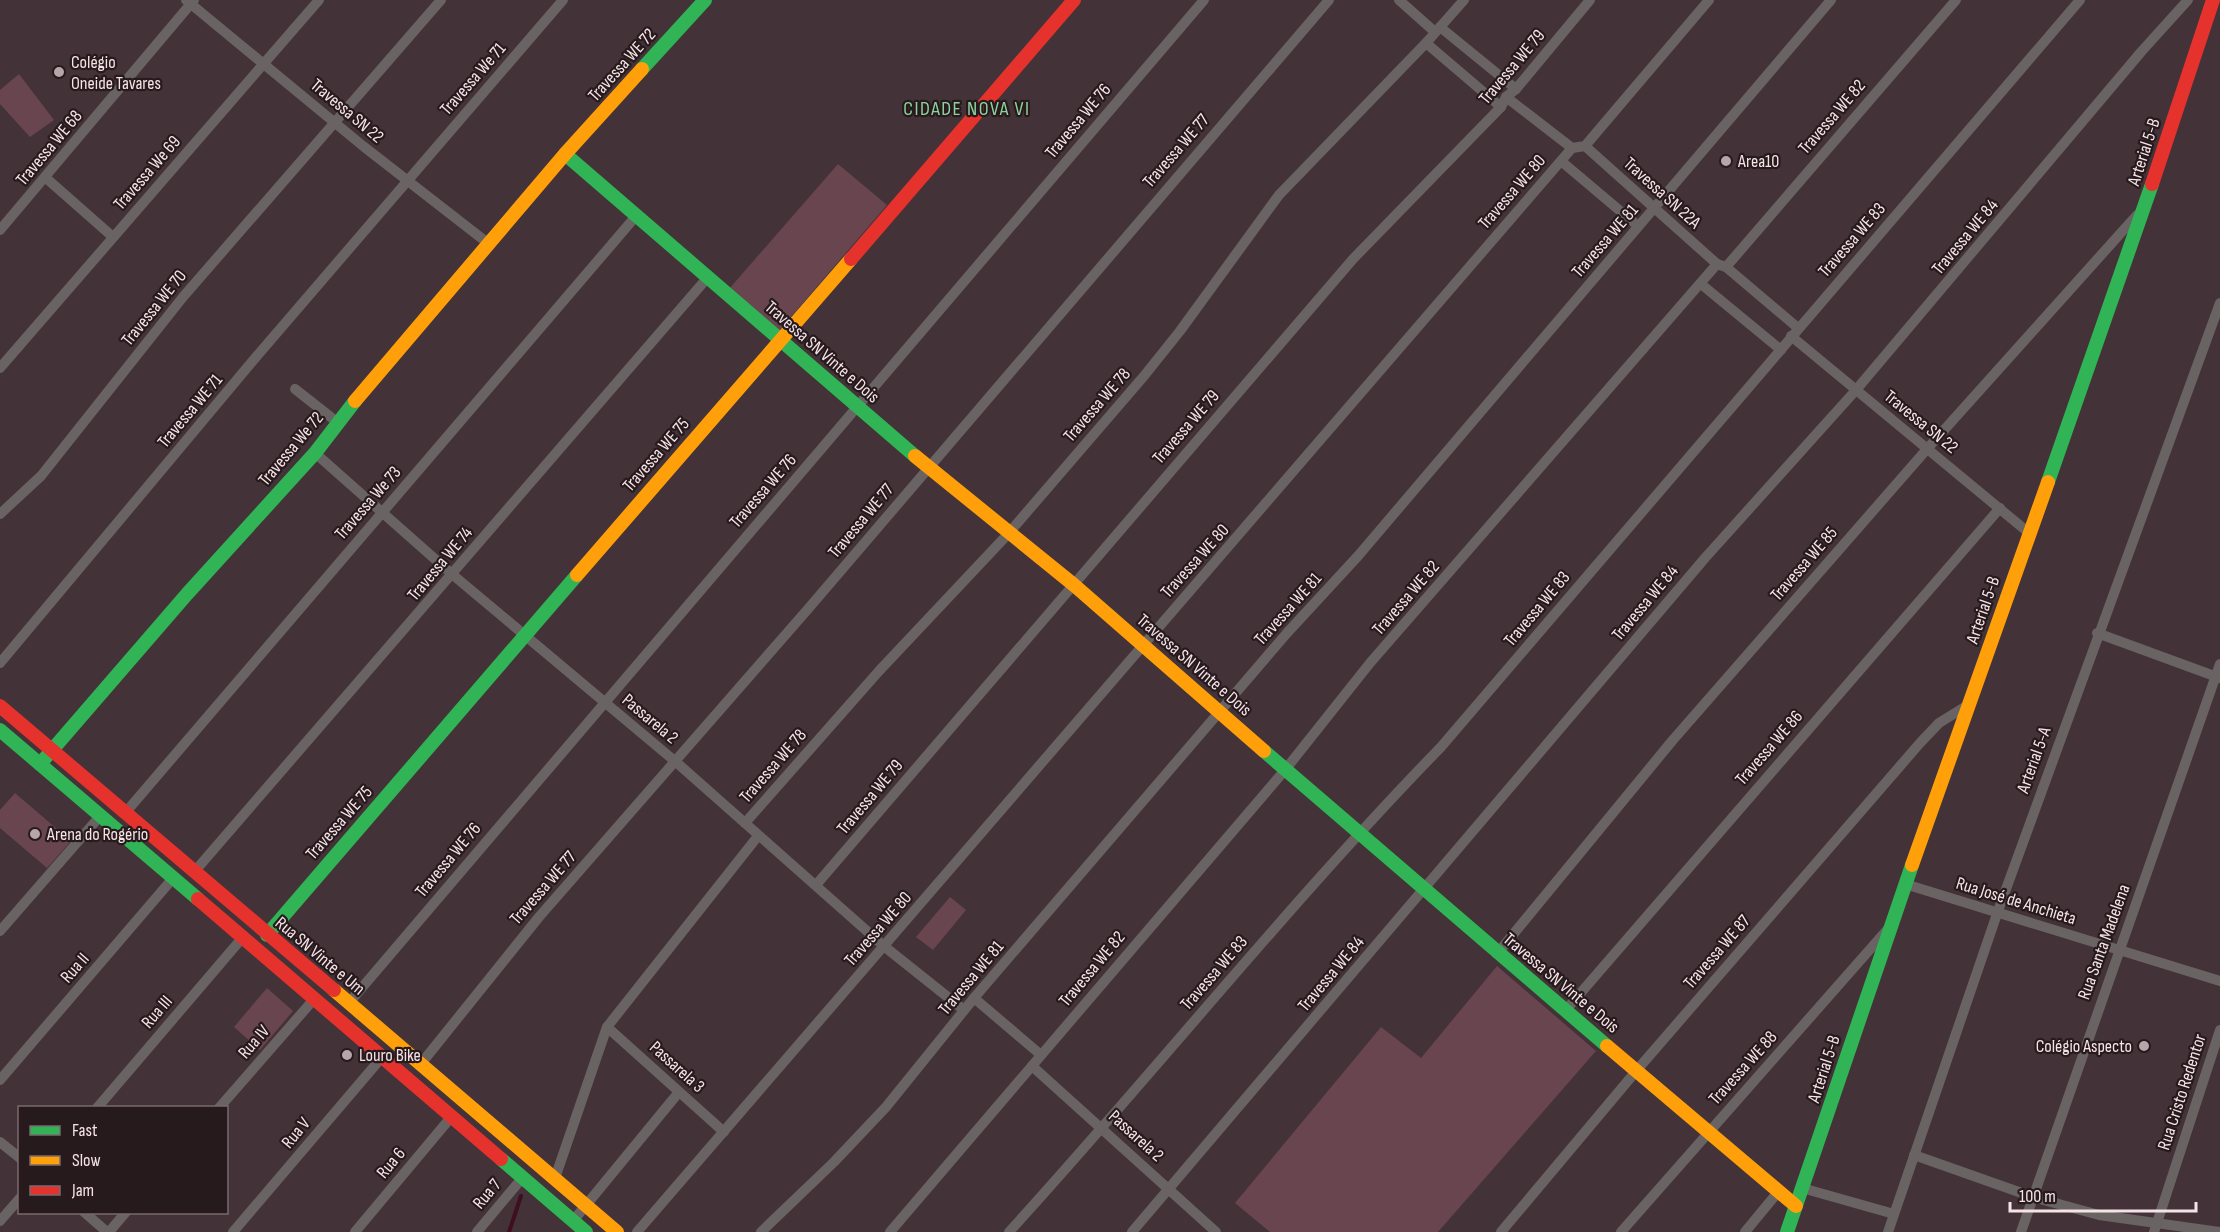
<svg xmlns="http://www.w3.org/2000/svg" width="2220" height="1232" font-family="'Sofia Sans Condensed',sans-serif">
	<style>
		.green { fill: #68454f }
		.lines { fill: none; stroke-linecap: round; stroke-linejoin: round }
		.stream { stroke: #3e0e21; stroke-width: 4 }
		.street { stroke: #696364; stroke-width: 10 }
		.fast { stroke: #30b455; stroke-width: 14 }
		.slow { stroke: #ff9f0a; stroke-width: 14 }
		.jam { stroke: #e5322d; stroke-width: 14 }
		.poi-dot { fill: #b7a5aa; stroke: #261a1d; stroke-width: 2 }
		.labels { text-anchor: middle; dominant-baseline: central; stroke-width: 4.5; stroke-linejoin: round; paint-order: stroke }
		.poi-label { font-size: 18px; fill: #f6e3e8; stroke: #261a1d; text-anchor: start }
		.street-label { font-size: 18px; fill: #f6e3e8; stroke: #261a1d }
		.neighbourhood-label { font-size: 20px; letter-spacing: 1.5px; fill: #8fd29e; stroke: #261a1d }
	</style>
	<rect width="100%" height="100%" fill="#433338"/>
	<!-- green -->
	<g class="green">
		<path d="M19,74L54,120L30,137L0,104V90Z"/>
		<path d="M838,164L887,205L779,331L729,289Z"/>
		<path d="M15,793L71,841L47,868L0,828V810Z"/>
		<path d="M950,897L966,910L933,950L916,937Z"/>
		<path d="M1497,966L1596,1051L1438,1232H1270L1235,1203L1381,1027L1421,1058Z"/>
		<path d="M267,988L293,1011L260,1050L234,1027Z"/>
	</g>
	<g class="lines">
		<!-- stream -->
		<path class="stream" d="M509,1232L521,1196"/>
		<!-- street -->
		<g class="street">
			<path d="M186,0L363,146L489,244"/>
			<path d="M1399,0L1435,32"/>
			<path d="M1440,27L1516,89"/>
			<path d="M1426,43L1501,107"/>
			<path d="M1506,97L1572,148"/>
			<path d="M1585,146L1717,264"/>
			<path d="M1561,161L1638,226"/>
			<path d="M46,178L113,237"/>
			<path d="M0,230L194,0"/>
			<path d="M1726,267L1798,328"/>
			<path d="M1701,284L1781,350"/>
			<path d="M1791,336L2029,533"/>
			<path d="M0,368L319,0"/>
			<path d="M295,389L337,422"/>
			<path d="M315,453L453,575L676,762L885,947L964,1010"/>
			<path d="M0,514L41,476L183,297L441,0"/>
			<path d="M2097,633L2220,678"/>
			<path d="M0,663L256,357L563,0"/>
			<path d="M126,812L636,216"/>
			<path d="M745,823L879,671L1008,534L1144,376L1180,331L1279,195L1426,43L1464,0"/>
			<path d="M195,871L708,277"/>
			<path d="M1905,884L2220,981"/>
			<path d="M816,885L1353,259L1501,107L1506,97L1516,89L1590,0"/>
			<path d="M0,931L101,815"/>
			<path d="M1497,954L1672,741L1927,449L2137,215"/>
			<path d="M974,998L1041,1055"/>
			<path d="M348,1004L1204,0"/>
			<path d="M1565,1011L2000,508"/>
			<path d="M607,1027L724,1132"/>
			<path d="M420,1065L539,917L808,609L1329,0"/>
			<path d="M1032,1066L1216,1232"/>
			<path d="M0,1080L174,877"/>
			<path d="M97,1108L243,937"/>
			<path d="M219,1108L315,998"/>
			<path d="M0,1142L20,1158"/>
			<path d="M1914,1155L2033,1197L2099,1215L2220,1232"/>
			<path d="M555,1178L607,1027L758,836"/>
			<path d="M1802,1188L1894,1214"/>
			<path d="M84,1212L107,1232"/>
			<path d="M0,1221L20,1198"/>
			<path d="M573,1221L679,1092"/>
			<path d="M109,1232L126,1212"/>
			<path d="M233,1232L383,1056"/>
			<path d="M355,1232L452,1116"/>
			<path d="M477,1232L523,1177"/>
			<path d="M637,1232L1572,148L1585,146L1709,0"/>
			<path d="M761,1232L834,1162L886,1107L974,998L1287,633L1358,556L1831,0"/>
			<path d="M890,1232L1285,770L1370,663L1717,264L1726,267L1956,0"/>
			<path d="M1009,1232C1155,1072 1290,902 1441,747L2080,0"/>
			<path d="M1132,1232L1705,558L1856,390L2141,52L2188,0"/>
			<path d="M1501,1232L1637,1070L1920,743L1939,723L1968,705"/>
			<path d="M1621,1232L1887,930"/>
			<path d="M1745,1232L1778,1192"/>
			<path d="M1888,1232L1998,911L2220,303"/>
			<path d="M2021,1232L2220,664"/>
			<path d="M2154,1232L2220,1030"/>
		</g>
		<!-- fast -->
		<g class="fast">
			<path d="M642,69L705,0"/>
			<path d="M565,154L915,456"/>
			<path d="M2048,482L2152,184"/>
			<path d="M0,730L198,899"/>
			<path d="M1264,751L1607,1046"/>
			<path d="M40,764L187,594L315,453L355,401"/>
			<path d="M267,935L577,575"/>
			<path d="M501,1159L586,1232"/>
			<path d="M1787,1232L1912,865"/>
		</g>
		<!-- slow -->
		<g class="slow">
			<path d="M355,401L565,154L642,69"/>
			<path d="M915,456L1074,585L1264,751"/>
			<path d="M577,575L851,259"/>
			<path d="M1912,865L2048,482"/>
			<path d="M334,990L617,1232"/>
			<path d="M1607,1046L1796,1206"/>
		</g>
		<!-- jam -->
		<g class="jam">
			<path d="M2152,184L2213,0"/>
			<path d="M851,259L1074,0"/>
			<path d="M0,706L334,990"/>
			<path d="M198,899L501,1159"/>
		</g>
	</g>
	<!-- markers -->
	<g class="poi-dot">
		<circle cx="59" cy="72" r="6"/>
		<circle cx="1726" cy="161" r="6"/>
		<circle cx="35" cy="834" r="6"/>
		<circle cx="2144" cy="1046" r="6"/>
		<circle cx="347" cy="1055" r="6"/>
	</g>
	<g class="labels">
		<!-- poi labels -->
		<g class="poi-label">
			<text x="71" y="62">Colégio<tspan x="71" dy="21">Oneide Tavares</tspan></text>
			<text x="1738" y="161">Area10</text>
			<text x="47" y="834">Arena do Rogério</text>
			<text x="2132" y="1046" text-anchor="end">Colégio Aspecto</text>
			<text x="359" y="1055">Louro Bike</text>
		</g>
		<!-- street labels -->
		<g class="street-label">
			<text transform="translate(622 65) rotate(-48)">Travessa WE 72</text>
			<text transform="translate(1512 67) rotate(-50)">Travessa WE 79</text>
			<text transform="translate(473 79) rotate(-49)">Travessa We 71</text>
			<text transform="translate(347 111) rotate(40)">Travessa SN 22</text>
			<text transform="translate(1832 117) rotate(-49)">Travessa WE 82</text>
			<text transform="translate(1078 121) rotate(-50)">Travessa WE 76</text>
			<text transform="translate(49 148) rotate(-50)">Travessa WE 68</text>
			<text transform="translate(1176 151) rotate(-49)">Travessa WE 77</text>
			<text transform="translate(2144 152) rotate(-72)">Arterial 5-B</text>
			<text transform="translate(147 173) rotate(-49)">Travessa We 69</text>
			<text transform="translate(1512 192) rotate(-49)">Travessa WE 80</text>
			<text transform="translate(1662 193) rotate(42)">Travessa SN 22A</text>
			<text transform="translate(1965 237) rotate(-50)">Travessa WE 84</text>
			<text transform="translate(1852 240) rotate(-49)">Travessa WE 83</text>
			<text transform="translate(1605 241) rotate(-49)">Travessa WE 81</text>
			<text transform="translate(154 308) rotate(-51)">Travessa WE 70</text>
			<text transform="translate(822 352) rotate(41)">Travessa SN Vinte e Dois</text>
			<text transform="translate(1097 405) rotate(-49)">Travessa WE 78</text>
			<text transform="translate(190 411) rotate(-50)">Travessa WE 71</text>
			<text transform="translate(1921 422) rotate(39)">Travessa SN 22</text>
			<text transform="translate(1186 427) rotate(-49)">Travessa WE 79</text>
			<text transform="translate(291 449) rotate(-50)">Travessa We 72</text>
			<text transform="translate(656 455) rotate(-49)">Travessa WE 75</text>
			<text transform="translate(763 491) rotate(-49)">Travessa WE 76</text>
			<text transform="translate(368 503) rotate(-49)">Travessa We 73</text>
			<text transform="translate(861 521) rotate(-50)">Travessa WE 77</text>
			<text transform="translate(1195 561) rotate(-48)">Travessa WE 80</text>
			<text transform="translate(440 564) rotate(-50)">Travessa WE 74</text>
			<text transform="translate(1804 564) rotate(-49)">Travessa WE 85</text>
			<text transform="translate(1406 598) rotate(-49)">Travessa WE 82</text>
			<text transform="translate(1645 603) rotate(-50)">Travessa WE 84</text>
			<text transform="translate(1288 609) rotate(-48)">Travessa WE 81</text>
			<text transform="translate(1537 609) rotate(-50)">Travessa WE 83</text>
			<text transform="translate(1983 610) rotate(-71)">Arterial 5-B</text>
			<text transform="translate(1194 665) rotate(41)">Travessa SN Vinte e Dois</text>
			<text transform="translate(650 719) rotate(40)">Passarela 2</text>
			<text transform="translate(1769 748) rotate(-49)">Travessa WE 86</text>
			<text transform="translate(2034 760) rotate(-70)">Arterial 5-A</text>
			<text transform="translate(773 766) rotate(-49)">Travessa WE 78</text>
			<text transform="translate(870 797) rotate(-50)">Travessa WE 79</text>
			<text transform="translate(339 823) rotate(-49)">Travessa WE 75</text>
			<text transform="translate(448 860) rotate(-50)">Travessa WE 76</text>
			<text transform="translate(543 888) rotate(-49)">Travessa WE 77</text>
			<text transform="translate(2016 901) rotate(17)">Rua José de Anchieta</text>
			<text transform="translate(878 929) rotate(-49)">Travessa WE 80</text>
			<text transform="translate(2104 942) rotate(-70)">Rua Santa Madelena</text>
			<text transform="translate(1717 952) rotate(-49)">Travessa WE 87</text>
			<text transform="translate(320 956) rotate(40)">Rua SN Vinte e Um</text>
			<text transform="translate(75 968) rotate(-49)">Rua II</text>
			<text transform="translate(1092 969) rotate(-50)">Travessa WE 82</text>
			<text transform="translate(1214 973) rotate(-49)">Travessa WE 83</text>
			<text transform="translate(1331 974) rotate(-50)">Travessa WE 84</text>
			<text transform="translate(971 978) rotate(-50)">Travessa WE 81</text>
			<text transform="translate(1561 983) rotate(40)">Travessa SN Vinte e Dois</text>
			<text transform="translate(157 1012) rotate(-49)">Rua III</text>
			<text transform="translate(254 1042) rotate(-49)">Rua IV</text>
			<text transform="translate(677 1067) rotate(42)">Passarela 3</text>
			<text transform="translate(1743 1068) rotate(-48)">Travessa WE 88</text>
			<text transform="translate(1824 1069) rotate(-72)">Arterial 5-B</text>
			<text transform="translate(2182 1092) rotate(-72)">Rua Cristo Redentor</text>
			<text transform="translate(296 1133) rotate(-50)">Rua V</text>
			<text transform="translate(1136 1136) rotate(42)">Passarela 2</text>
			<text transform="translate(391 1163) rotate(-50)">Rua 6</text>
			<text transform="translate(487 1194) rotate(-50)">Rua 7</text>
		</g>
		<!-- neighbourhood labels -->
		<g class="neighbourhood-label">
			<text x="967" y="109">CIDADE NOVA VI</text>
		</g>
	</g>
	<!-- legend -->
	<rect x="18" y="1106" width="210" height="108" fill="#261a1d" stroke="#796a6e" stroke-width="1.5"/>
	<rect x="30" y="1126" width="30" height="9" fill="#30b455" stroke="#796a6e" stroke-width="1.5"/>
	<text x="72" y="1136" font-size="18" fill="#f6e3e8">Fast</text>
	<rect x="30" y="1156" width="30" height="9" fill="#ff9f0a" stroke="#796a6e" stroke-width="1.5"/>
	<text x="72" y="1166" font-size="18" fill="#f6e3e8">Slow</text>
	<rect x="30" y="1186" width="30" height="9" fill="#e5322d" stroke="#796a6e" stroke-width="1.5"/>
	<text x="72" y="1196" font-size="18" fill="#f6e3e8">Jam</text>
	<!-- scale -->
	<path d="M2010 1202v9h186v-9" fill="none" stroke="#f6e3e8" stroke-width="3"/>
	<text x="2019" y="1202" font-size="18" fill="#f6e3e8" stroke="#261a1d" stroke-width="4.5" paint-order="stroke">100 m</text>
</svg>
